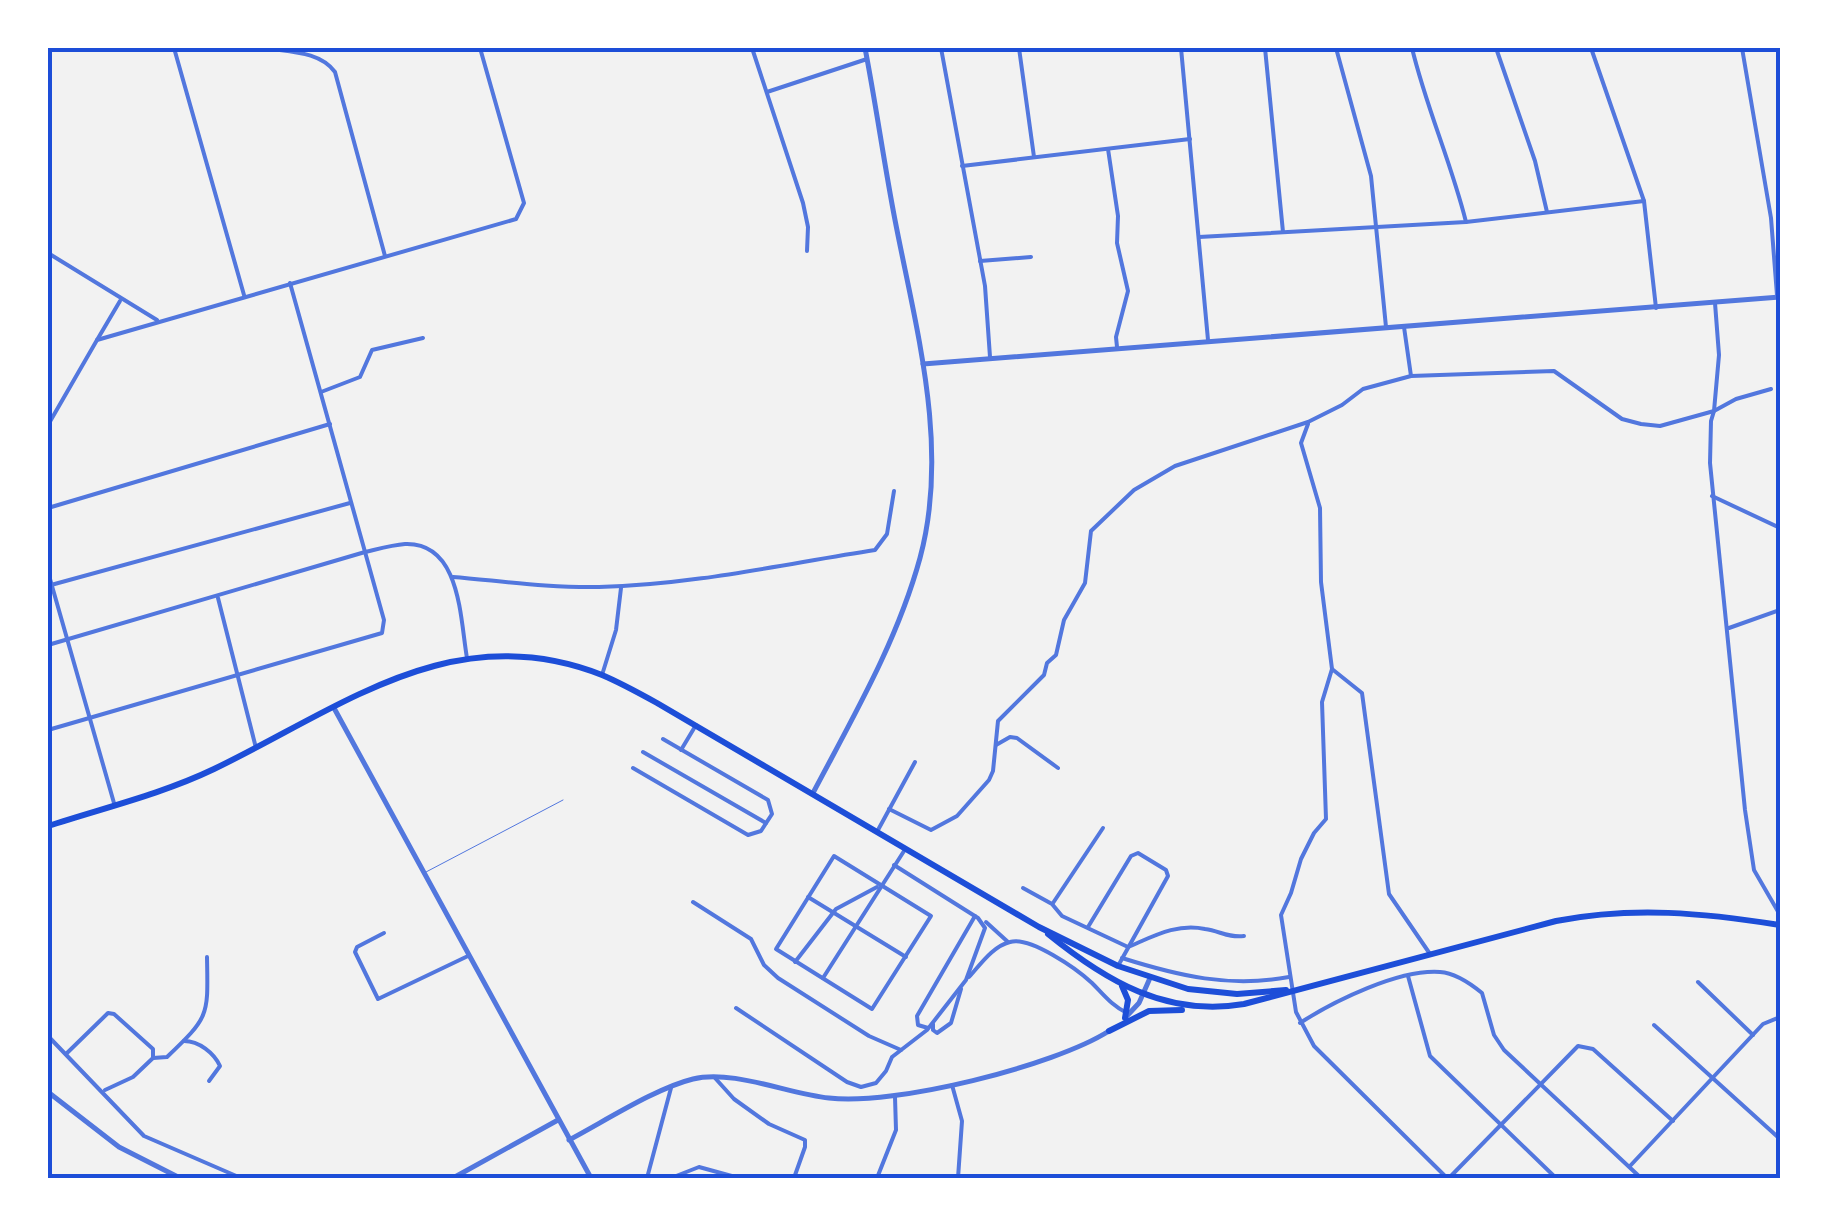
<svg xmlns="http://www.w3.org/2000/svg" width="1828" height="1226" font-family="'Source Serif 4',serif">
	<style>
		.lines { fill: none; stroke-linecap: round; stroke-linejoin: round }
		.service { stroke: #5277de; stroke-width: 1 }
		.minor { stroke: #5277de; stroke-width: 4 }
		.tertiary { stroke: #5277de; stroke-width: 5 }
		.trunk { stroke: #1d4ed8; stroke-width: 6 }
		.neatline { fill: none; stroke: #1d4ed8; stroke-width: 4 }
	</style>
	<rect width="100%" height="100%" fill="#f2f2f2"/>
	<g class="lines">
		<!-- service -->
		<path class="service" d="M426,872L563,800"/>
		<!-- minor -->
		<g class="minor">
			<path d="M174,48L244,295"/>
			<path d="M265,48C289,52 320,51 335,72L385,256"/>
			<path d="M752,48L803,203L808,227L807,251"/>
			<path d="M941,48L985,286L990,357"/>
			<path d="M1019,48L1034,157"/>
			<path d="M1181,48L1208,340"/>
			<path d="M1265,48L1283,232"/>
			<path d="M1336,48L1371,176L1386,327"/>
			<path d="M1412,48C1426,107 1451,162 1466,222"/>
			<path d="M1496,48L1535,161L1547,212"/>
			<path d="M1591,48L1644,201L1656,308"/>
			<path d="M1742,48L1771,218L1777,295"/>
			<path d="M767,92L867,59"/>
			<path d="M1108,149L1118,216L1117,243L1128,291L1116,337L1117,347"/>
			<path d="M962,166L1190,139"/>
			<path d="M1199,237L1466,222L1644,201"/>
			<path d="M48,253L157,320"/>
			<path d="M980,261L1031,257"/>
			<path d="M1404,327L1411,376"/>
			<path d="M97,340L120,301"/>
			<path d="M1771,389L1736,399L1714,411L1711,421L1710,463L1745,810L1754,870L1780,915"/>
			<path d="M321,392L360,377L372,350L423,338"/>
			<path d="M1308,424L1301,443L1320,508L1321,582L1332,669L1322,702L1326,819L1314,833L1301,859L1291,893L1281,915L1296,1012L1314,1046L1447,1178"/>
			<path d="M48,425L97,340L516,219L524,203L480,48"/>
			<path d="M1712,496L1780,528"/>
			<path d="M48,508L330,424"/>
			<path d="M48,572L114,803"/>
			<path d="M453,577C501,581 551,588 599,587C692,585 784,564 875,550L887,534L894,491"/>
			<path d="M51,585L350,503"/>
			<path d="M218,598L256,748"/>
			<path d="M1729,628L1780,610"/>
			<path d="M48,645L365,552C378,549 392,545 405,544C461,542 460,619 467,658"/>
			<path d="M1332,669L1362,693L1389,894L1430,954"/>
			<path d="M602,675L616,630L621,588"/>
			<path d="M48,730L382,633L384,620L290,283"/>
			<path d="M996,745L1010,737L1017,738L1058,768"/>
			<path d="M681,750L696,725"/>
			<path d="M643,752L766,823"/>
			<path d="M633,768L748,835L761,831L772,814L768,800L663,739"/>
			<path d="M889,809L931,830L957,816L989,780L993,771L998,721L1044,675L1047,663L1056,655L1064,620L1085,583L1091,531L1134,490L1175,466L1308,422L1342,405L1363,389L1411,376L1554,371L1622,419L1641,424L1660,426L1714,411L1719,355L1715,303"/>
			<path d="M878,830L915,762"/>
			<path d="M834,856L931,916L872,1009L776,949Z"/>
			<path d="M1023,888L1052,904L1062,916L1128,947C1154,936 1177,923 1205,929C1220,931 1228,938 1244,936"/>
			<path d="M808,897L906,957"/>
			<path d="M693,902L751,939L764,965L778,978L869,1036L901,1050"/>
			<path d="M1053,903L1103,828"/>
			<path d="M986,922L1008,942"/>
			<path d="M1088,927L1131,856L1138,853L1166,870L1168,876L1118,966"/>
			<path d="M384,933L357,947L355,952L378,999L468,956"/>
			<path d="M1122,958C1179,976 1230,988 1289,977"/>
			<path d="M795,962L836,909L877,887"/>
			<path d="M1408,976L1430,1056L1556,1178"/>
			<path d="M969,977C980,965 993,946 1010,942C1030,936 1077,969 1092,983C1103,994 1112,1006 1127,1013"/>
			<path d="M823,978L904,851"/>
			<path d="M1698,982L1753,1035"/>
			<path d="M736,1008L847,1082L861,1087L876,1083L886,1071L892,1057L927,1030L966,980L985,928L978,918L894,865"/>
			<path d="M1300,1023C1334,1001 1399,969 1440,972C1455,973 1471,984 1482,993L1494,1035L1504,1050L1641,1178"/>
			<path d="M933,1024V1030L937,1033L951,1023L961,989"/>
			<path d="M1654,1025L1780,1139"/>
			<path d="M928,1028L918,1025L917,1016L975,916"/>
			<path d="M48,1036L144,1136L241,1178"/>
			<path d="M184,1041C199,1041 214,1053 220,1066L209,1081"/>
			<path d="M66,1054L108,1013L114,1014L153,1049V1058L133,1077L105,1090"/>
			<path d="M153,1058L167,1057C210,1016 208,1016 207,957"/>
			<path d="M715,1078L734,1099L769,1124L805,1140V1147L794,1178"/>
			<path d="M952,1085L962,1121L958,1178"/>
			<path d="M1630,1166L1763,1024L1780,1017"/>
			<path d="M647,1178L671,1088"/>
			<path d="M671,1178L699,1167L739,1178"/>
			<path d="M877,1178L896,1130L895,1097"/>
			<path d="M1449,1178L1578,1046L1593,1049L1673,1121"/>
		</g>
		<!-- tertiary -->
		<g class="tertiary">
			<path d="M923,364L1780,297"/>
			<path d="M334,708L591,1178"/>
			<path d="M813,793C853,717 897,642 920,558C950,447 916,329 895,220C884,163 876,105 865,48"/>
			<path d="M1125,1018L1139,1003L1150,978"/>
			<path d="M48,1092L119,1147L180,1178"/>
			<path d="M569,1140C605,1121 656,1088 693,1079C732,1069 789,1094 829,1098C894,1106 1054,1066 1109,1031"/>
			<path d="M453,1178L558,1120"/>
		</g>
		<!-- trunk -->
		<g class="trunk">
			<path d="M48,826C103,808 162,794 214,769C341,708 453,616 602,675C621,683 639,693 657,703L1039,927L1118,966L1188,989L1237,994L1286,990"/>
			<path d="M1048,934C1106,981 1166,1017 1244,1004L1556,921C1633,906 1704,913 1780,925"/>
			<path d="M1122,986L1128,1000L1125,1018"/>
			<path d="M1109,1031L1149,1011L1182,1010"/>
		</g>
	</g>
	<!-- border -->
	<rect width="1828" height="1226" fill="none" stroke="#ffffff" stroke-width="100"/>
	<rect x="50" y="50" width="1728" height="1126" class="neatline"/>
</svg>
